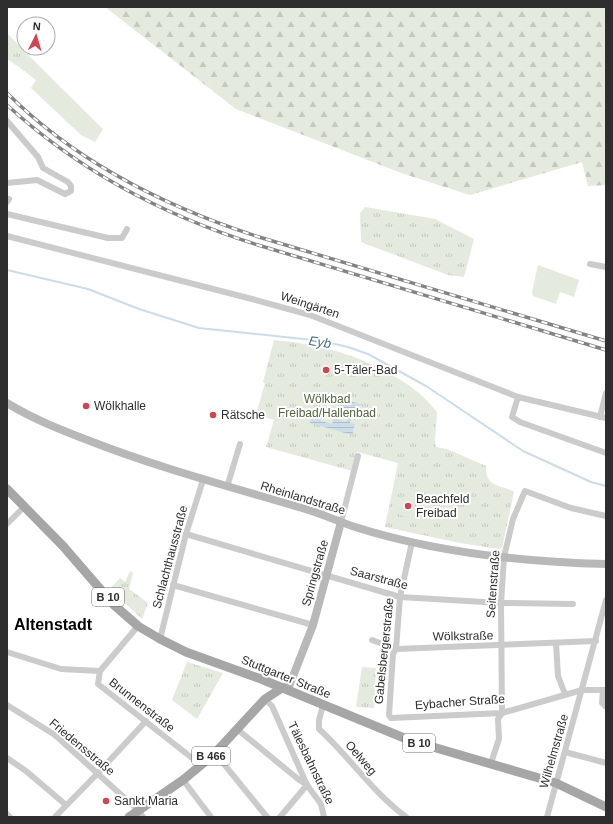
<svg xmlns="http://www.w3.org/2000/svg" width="613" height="824" font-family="Helvetica,sans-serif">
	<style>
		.grass { fill: url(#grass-tufts) }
		.forest { fill: url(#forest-firs) }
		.garden { fill: #e4eade }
		.water { fill: url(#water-rules) }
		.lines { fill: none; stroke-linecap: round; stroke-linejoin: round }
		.stream { stroke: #ccdde7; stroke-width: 2 }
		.street { stroke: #cbcbcb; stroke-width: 6 }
		.secondary { stroke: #b8b8b8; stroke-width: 8 }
		.primary { stroke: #a6a6a6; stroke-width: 9 }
		.rail-casing { stroke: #838383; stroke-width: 3.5 }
		.rail { stroke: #fff; stroke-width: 2; stroke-dasharray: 6; stroke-linecap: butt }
		.poi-dot { fill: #d04551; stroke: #fff; stroke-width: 1.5 }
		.labels { text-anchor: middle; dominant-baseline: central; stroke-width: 4; stroke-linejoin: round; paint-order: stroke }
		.shield { fill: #fff; stroke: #6d6d6d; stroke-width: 1 }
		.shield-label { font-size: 11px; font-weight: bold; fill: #2e2e2e }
		.street-label { font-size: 12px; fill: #2e2e2e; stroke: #fff }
		.poi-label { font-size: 12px; fill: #2e2e2e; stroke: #fff; text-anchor: start }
		.park-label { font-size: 12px; fill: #526541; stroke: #fff }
		.water-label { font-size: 13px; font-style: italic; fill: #466e87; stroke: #fff }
		.district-label { font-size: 16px; font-weight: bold; fill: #000; stroke: #fff }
	</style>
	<defs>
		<pattern id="grass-tufts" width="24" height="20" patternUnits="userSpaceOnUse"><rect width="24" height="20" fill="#e4eade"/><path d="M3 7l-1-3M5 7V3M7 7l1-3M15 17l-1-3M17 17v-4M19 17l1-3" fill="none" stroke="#c4c9bf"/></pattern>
		<pattern id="forest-firs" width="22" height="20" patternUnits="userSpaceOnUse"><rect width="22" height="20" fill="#e4eade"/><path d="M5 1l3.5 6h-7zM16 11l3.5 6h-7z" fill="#c4c9bf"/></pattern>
		<pattern id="water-rules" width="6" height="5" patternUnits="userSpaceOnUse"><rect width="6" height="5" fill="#ccdde7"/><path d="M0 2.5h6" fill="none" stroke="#b0bec6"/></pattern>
	</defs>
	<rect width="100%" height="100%" fill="#fff"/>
	<!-- grass -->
	<g class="grass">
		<path d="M7,33L29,56L19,67L7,59Z"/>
		<path d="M365,207L435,219L474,239L464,277L448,275L361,242L360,213Z"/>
		<path d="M274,340C324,344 374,359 415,390C423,396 430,404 437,412L435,441L436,447L447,449L486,466C485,488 501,484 514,492L502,548L499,549L460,543L385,527L398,463L357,452L352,471L266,447L274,420L256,414L265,383L263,382Z"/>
		<path d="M130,571L133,573L129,589L148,603L142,619L110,589L120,578L125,582Z"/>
		<path d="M187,662L223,673L197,719L172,700Z"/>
		<path d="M362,667L376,668L374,708L356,707Z"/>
	</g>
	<!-- forest -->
	<path class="forest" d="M105,7H606V185L588,186L582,162L470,195L404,174L236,109Z"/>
	<!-- garden -->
	<g class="garden">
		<path d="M29,56L103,129L95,142L81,135L31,88L36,80L19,67Z"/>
		<path d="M538,265L579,280L574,297L560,292L556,304L533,296L532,292Z"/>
		<path d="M404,495L416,498L412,518L400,515Z"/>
	</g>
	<!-- water -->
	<path class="water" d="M345,400L361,404L356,420L351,419L350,423L355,424L352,435L310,423L313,412L322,414L321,421L332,424L334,418L346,422L347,418L341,416Z"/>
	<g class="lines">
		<!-- stream -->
		<path class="stream" d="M7,270L88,289L139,309L199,328L322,341L348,347L368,354L426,386L523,451L591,482L606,486"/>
		<!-- street -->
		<g class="street">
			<path d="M7,121L38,157L43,168L68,182L71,186V191L65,194L37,180L7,183"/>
			<path d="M7,202L9,199"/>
			<path d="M7,214L108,238H122L127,229"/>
			<path d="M7,236L252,299L310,315L518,397L606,418"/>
			<path d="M590,264L606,267"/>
			<path d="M518,397L512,417L520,422L606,453"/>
			<path d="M600,417L606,393"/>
			<path d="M227,487L240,444"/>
			<path d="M341,522L358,456"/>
			<path d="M7,524L25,506"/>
			<path d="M186,534L400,597L501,603L573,604"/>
			<path d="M412,542L400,597L396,649L393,654L389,715L391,718L502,713L582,690H606"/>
			<path d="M173,585L313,625"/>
			<path d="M160,639L186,534L203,480"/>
			<path d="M372,640L396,649L596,641"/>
			<path d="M556,643L558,676L565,694"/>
			<path d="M7,652L61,669L100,671L98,684L201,765"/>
			<path d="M100,671L138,626"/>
			<path d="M603,690L602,703L606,707"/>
			<path d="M265,699L272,706L307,785L321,804L324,817"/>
			<path d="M7,705L55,735L139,811L143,817"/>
			<path d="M323,705L319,720V729C350,757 372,792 406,817"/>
			<path d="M237,729L298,779L307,785"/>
			<path d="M565,752L606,763"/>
			<path d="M215,753L267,817"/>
			<path d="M7,758L26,771L66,805"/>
			<path d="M491,763L499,739L498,719L502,713L501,603L504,557L513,519L525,491L571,508L606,516"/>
			<path d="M183,780L211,817"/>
			<path d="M7,814L10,817"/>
			<path d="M55,817L98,773L146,721"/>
			<path d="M280,817L307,785"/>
			<path d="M547,817L606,600"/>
		</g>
		<!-- secondary -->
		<g class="secondary">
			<path d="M7,403C33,419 61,430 90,441C159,468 231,487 302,508C320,513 337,521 355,527C434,552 523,562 606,564"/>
			<path d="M282,688L290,684L313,625L341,522"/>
		</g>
		<!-- primary -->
		<g class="primary">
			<path d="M7,489L63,546L114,605L138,626L160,639L186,652L261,679L409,740L556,783L606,807"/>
			<path d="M129,817L183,780L201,765L215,753L265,699L282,688"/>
		</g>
		<!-- rail casing -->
		<g class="rail-casing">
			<g id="rail">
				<path d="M7,93C77,163 166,207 259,237L606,341"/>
				<path d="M7,105C79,171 165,216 258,245L606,350"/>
			</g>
		</g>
		<!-- rail -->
		<use href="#rail" class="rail"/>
	</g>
	<!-- markers -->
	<g class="poi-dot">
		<circle cx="326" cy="370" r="4"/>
		<circle cx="86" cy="406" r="4"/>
		<circle cx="213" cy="415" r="4"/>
		<circle cx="408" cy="506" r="4"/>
		<circle cx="106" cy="801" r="4"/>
	</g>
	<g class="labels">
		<!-- shield labels -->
		<g class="shield">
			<rect x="92" y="588" width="32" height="18" rx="3"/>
			<rect x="403" y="734" width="32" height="18" rx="3"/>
			<rect x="192" y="747" width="38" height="18" rx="3"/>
		</g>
		<g class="shield-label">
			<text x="108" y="597">B 10</text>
			<text x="419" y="743">B 10</text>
			<text x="211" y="756">B 466</text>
		</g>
		<!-- street labels -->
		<g class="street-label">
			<text transform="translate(310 305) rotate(18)">Weingärten</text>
			<text transform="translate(303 498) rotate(17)">Rheinlandstraße</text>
			<text transform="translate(170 557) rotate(-75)">Schlachthausstraße</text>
			<text transform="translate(315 573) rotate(-74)">Springstraße</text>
			<text transform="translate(379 578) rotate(15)">Saarstraße</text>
			<text transform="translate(493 584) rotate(-86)">Seitenstraße</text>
			<text transform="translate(463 636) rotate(-1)">Wölkstraße</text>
			<text transform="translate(384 651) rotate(-84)">Gabelsbergerstraße</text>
			<text transform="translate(286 677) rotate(22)">Stuttgarter Straße</text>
			<text transform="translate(460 702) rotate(-4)">Eybacher Straße</text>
			<text transform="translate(142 705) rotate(38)">Brunnenstraße</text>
			<text transform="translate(82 747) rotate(40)">Friedensstraße</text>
			<text transform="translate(554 751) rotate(-74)">Wilhelmstraße</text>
			<text transform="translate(361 758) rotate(49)">Oelweg</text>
			<text transform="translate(311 763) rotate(64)">Tälesbahnstraße</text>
		</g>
		<!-- poi labels -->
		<g class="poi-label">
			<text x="334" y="370">5-Täler-Bad</text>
			<text x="94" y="406">Wölkhalle</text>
			<text x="221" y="415">Rätsche</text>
			<text x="416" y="499">Beachfeld<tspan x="416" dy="14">Freibad</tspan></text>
			<text x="114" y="801">Sankt Maria</text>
		</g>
		<!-- park labels -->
		<g class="park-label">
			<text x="327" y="399">Wölkbad<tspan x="327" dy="14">Freibad/Hallenbad</tspan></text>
		</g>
		<!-- water labels -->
		<g class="water-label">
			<text transform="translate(320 342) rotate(9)">Eyb</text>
		</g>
		<!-- district labels -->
		<g class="district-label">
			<text x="53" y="624">Altenstadt</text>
		</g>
	</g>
	<!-- border -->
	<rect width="613" height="824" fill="none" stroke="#2e2e2e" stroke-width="16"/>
	<!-- north arrow -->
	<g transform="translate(36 36) rotate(5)"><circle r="19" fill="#ffffff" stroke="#ababab"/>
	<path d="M0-3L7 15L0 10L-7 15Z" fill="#d04551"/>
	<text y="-6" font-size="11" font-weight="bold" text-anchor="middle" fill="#2e2e2e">N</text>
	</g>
</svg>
